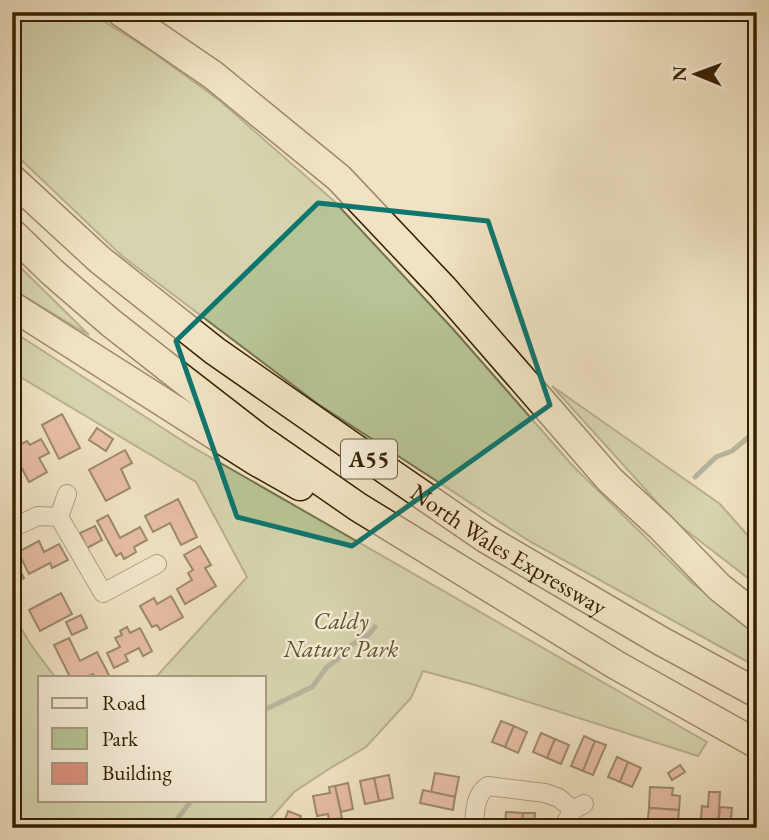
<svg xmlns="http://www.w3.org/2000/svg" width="769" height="840" font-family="'EB Garamond',serif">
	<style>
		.green { fill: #b7c495; stroke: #76724a; stroke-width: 2 }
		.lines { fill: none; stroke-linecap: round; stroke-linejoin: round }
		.stream { stroke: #747e70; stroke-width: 5 }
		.building { fill: #dd9381; stroke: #362100; stroke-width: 2 }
		.minor-casing { stroke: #645130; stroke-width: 20 }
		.trunk-casing { stroke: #362100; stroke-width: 31 }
		.minor { stroke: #f5ecd7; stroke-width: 18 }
		.trunk { stroke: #f0e2c2; stroke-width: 28 }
		.marked { fill: none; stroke: #0f766e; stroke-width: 5; stroke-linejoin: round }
		.labels { text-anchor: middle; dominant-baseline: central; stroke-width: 5; stroke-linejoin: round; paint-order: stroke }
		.shield { fill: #f5ecd7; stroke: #6f5e40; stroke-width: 2 }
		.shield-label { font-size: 23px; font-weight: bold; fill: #362100 }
		.street-label { font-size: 24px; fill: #362100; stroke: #f5ecd7 }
		.park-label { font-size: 24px; font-style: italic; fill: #5d522d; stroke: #f5ecd7 }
	</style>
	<rect width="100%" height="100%" fill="#f0e2c2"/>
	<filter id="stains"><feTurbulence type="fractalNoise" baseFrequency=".00286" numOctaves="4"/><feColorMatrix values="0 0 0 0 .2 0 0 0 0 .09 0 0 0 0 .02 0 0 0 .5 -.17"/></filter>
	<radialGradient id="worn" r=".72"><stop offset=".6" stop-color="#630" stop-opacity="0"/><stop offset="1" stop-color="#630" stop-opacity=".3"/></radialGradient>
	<!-- green -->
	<g class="green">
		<path d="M12,12H89L150,50L219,100L334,201L453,329L572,465L692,583L757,632V667L529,541L318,404L122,256L12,151Z"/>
		<path d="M12,259L89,335L12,289Z"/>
		<path d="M12,331L189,445L707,742L698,756L475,685L423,671L411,698L366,747L329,769L294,792L262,828H12V613L31,645L55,677H40V800H264V677H156L247,577L196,482L12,372Z"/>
		<path d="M552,386L720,504L757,546V585L674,521Z"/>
	</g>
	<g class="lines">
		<!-- stream -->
		<g class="stream">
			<path d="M695,477L716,457L732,451L757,430"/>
			<path d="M264,710L312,687L327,667L338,659L345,649L367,636L375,627"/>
			<path d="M170,828L192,800"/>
		</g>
	</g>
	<!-- building -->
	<g class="building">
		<path d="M62,414L80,448L59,459L42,425Z"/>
		<path d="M97,428L113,439L106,451L89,440Z"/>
		<path d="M41,439L49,453L39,458L47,472L29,482L12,449L27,441L30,445Z"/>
		<path d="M125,450L132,463L121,469L130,488L106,501L89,470Z"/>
		<path d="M178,499L197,537L181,545L170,523L153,532L145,516Z"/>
		<path d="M108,515L120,538L140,527L147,540L134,547L136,552L124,559L121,553L116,556L97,521Z"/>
		<path d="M95,526L102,540L87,548L80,533Z"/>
		<path d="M39,541L44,552L59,544L68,560L52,568L50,563L29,574L18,552Z"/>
		<path d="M200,546L211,565L205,568L216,586L185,604L177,589L192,580L188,573L193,570L184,555Z"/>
		<path d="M14,560L24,578L12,585V562Z"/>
		<path d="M61,593L72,614L40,631L29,610Z"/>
		<path d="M171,596L183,617L160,630L157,625L152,627L140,606L154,598L157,604Z"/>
		<path d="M81,615L87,628L72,635L66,622Z"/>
		<path d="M127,627L130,633L140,628L152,651L143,656L139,648L125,655L128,661L114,668L107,653L120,647L115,638L122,635L120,631Z"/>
		<path d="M69,638L80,661L97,652L110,677H94L93,674L86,677H70L54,645Z"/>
		<path d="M501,721L514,726L505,747L492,742Z"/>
		<path d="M514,726L527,732L518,753L505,747Z"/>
		<path d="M541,733L555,739L547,758L533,752Z"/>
		<path d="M584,736L595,741L583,771L571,766Z"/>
		<path d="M555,739L569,745L561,764L547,758Z"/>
		<path d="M595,741L606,745L593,775L583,771Z"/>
		<path d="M617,757L628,762L620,782L608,777Z"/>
		<path d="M628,762L641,768L632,787L620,782Z"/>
		<path d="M680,765L685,772L672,780L668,773Z"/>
		<path d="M435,773L459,777L455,797L431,792Z"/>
		<path d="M389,775L393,798L379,801L374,778Z"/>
		<path d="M374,778L379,801L365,804L360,781Z"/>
		<path d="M348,783L353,809L341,812L335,786Z"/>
		<path d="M335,786L342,818L329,821L328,814L317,816L313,796L330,793L329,787Z"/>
		<path d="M650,787L673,788L672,795L680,796L679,810L649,808Z"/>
		<path d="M423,790L455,797L453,810L420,803Z"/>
		<path d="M709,792H720L718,828H700L702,806L708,807Z"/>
		<path d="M720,807L732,808L730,828H718Z"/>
		<path d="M649,808L679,810L678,823L669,822L668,828L647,827Z"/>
		<path d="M288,811L301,816L298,825L305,828H282Z"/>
		<path d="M506,812L523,813L522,825L505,824Z"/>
		<path d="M523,813H535L534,828H522Z"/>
		<path d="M430,819L452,824L451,828H428Z"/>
		<path d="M743,822L755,823V828H743Z"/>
		<path d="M505,824L522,825V828H505Z"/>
	</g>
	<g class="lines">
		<!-- minor casing -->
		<g class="minor-casing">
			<g id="minor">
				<path d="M59,517L67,494"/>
				<path d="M12,528L38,516L59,517L103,593L157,564"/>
				<path d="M564,826L573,810L584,804"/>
				<path d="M475,828C474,813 475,794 488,786L545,793L559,798L573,810"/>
			</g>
		</g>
		<!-- trunk casing -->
		<g class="trunk-casing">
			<g id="trunk">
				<path d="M121,12L213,75L339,178L443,288L610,480L661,527L719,587L757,617"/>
				<path id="s1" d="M12,179L100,260L215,351L360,452L485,538L661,641L757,693"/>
				<path d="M12,233L52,272L111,323L176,374L260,439L358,507L616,665L757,744"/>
				<path d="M12,306L254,460L300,486"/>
			</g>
		</g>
		<!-- minor -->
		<use href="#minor" class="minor"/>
		<!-- trunk -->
		<use href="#trunk" class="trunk"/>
	</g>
	<!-- marked area -->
	<path d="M0 0H769V840H0ZM318,203L488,221L550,405L352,546L237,517L176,341Z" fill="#f0e2c2" fill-opacity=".55" fill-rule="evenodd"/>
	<path class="marked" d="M318,203L488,221L550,405L352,546L237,517L176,341Z"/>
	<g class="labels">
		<!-- shield labels -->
		<rect class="shield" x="341" y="439.5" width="56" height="39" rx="5"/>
		<g class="shield-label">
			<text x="369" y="459">A55</text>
		</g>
		<!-- street labels -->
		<g class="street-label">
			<text stroke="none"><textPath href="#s1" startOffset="621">North Wales Expressway</textPath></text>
		</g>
		<!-- park labels -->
		<g class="park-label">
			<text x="341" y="620">Caldy<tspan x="341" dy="28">Nature Park</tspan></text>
		</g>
	</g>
	<!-- margin -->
	<rect width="769" height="840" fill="none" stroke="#f0e2c2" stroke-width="42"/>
	<rect x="14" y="14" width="741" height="812" fill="none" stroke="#362100" stroke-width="3.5"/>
	<rect x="21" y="21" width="727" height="798" fill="none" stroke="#362100" stroke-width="2"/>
	<!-- legend -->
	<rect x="38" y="676" width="228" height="126" fill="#f5ecd7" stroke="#a99b81" stroke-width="2"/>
	<rect x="52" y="698" width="35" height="10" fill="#f5ecd7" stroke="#a99b81" stroke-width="2"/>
	<text x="102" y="710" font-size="21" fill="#362100">Road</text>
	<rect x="52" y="728" width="35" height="21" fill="#b7c495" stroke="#a99b81" stroke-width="2"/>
	<text x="102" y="746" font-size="21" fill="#362100">Park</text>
	<rect x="52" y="763" width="35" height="21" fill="#dd9381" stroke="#a99b81" stroke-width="2"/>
	<text x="102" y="780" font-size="21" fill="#362100">Building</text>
	<!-- north arrow -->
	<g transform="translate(696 74) rotate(271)" stroke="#f5ecd7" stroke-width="5" paint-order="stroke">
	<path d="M0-5L12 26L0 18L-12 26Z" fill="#362100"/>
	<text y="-10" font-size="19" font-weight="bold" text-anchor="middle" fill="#362100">N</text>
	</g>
	<rect width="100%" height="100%" filter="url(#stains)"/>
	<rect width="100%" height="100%" fill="url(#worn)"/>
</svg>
